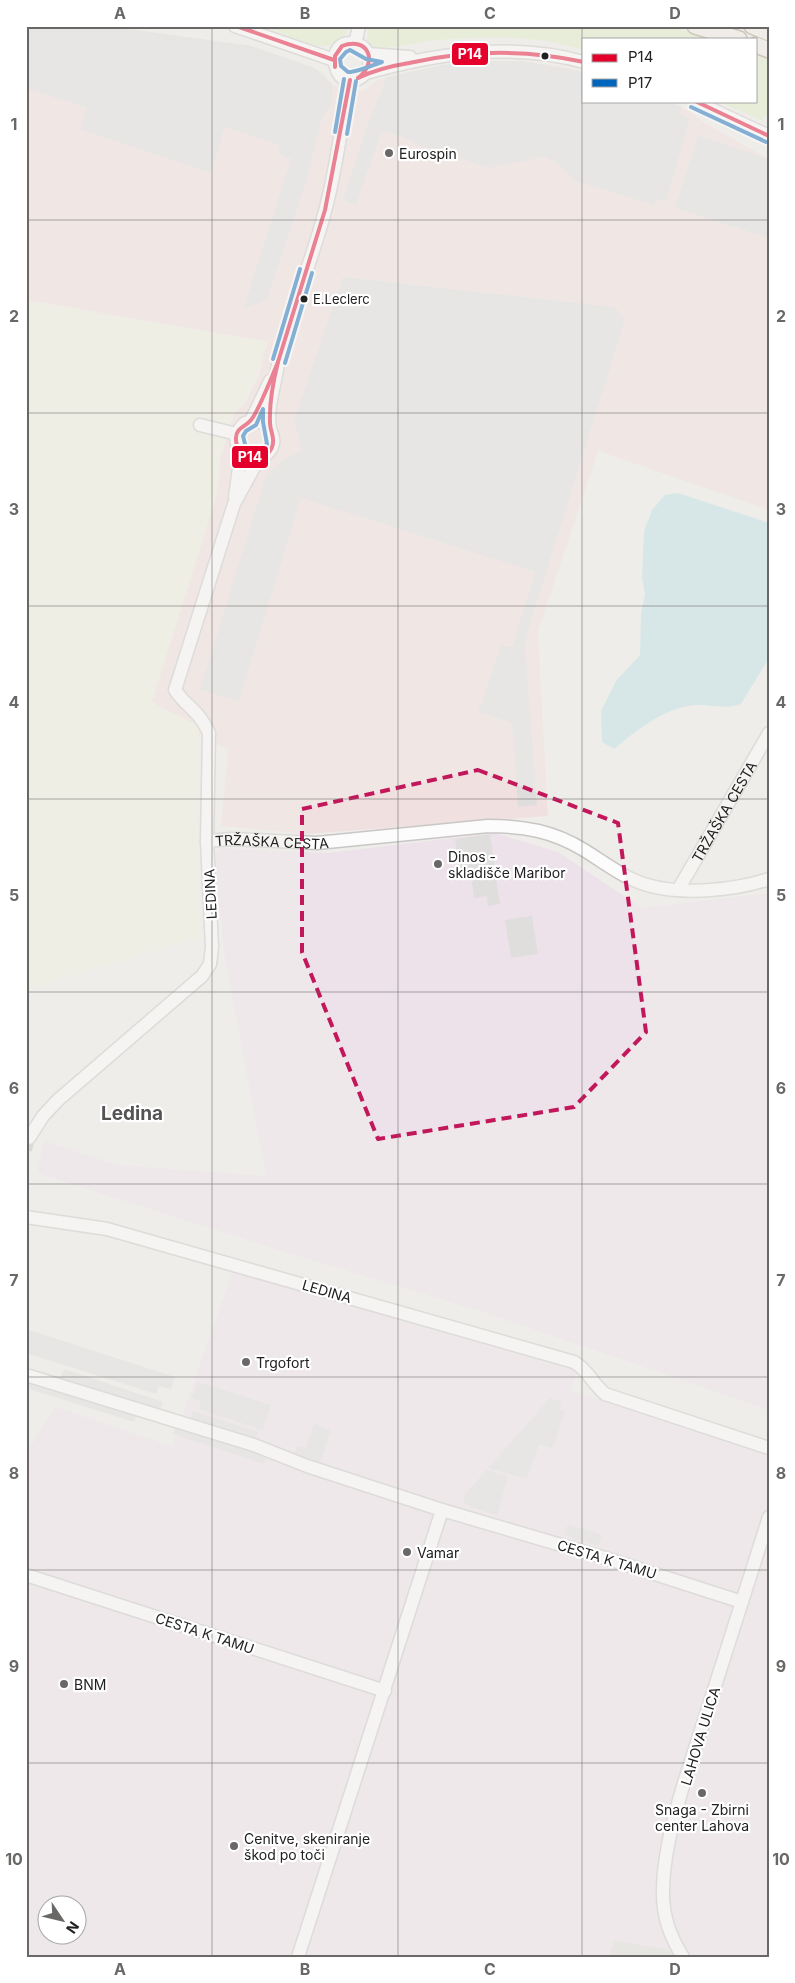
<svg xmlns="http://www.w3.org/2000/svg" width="795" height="1983" font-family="Inter,sans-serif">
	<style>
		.residential { fill: #dedddb }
		.commercial { fill: #f1e0e0 }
		.industrial { fill: #ede2ea; fill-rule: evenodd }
		.farmland { fill: #f0efdd }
		.grass { fill: #e0eec7 }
		.parking { fill: #dfdedd }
		.water { fill: #bbe0e4 }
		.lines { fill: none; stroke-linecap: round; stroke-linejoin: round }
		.minor-tunnel { stroke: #c6c4c2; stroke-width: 12; stroke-dasharray: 12 6; stroke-linecap: butt }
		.minor-casing { stroke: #c8c7c6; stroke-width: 15 }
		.major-casing { stroke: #a69885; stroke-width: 18 }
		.minor { stroke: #fdfcfc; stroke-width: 12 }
		.major { stroke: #f2ebe6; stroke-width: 15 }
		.bus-1-casing { stroke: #fff; stroke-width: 8 }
		.bus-2-casing { stroke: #fff; stroke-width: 8 }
		.bus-1 { stroke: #e4002b; stroke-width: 4 }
		.bus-2 { stroke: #0065bd; stroke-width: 4 }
		.marked { fill: none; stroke: #c2185b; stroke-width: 4; stroke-dasharray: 10 6; stroke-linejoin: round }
		.grid { fill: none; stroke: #696867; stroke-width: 1; stroke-opacity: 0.55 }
		.bus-dot { fill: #212121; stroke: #fff; stroke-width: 2 }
		.poi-dot { fill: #696867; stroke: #fff; stroke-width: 2 }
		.labels { text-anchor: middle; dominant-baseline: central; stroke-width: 4.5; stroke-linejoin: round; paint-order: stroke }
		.bus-label { font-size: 13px; fill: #212121; stroke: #fff; text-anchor: start }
		.poi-label { font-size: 14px; fill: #212121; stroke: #fff; text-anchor: start }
		.street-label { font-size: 14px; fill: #212121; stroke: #fff }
		.district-label { font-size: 19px; font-weight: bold; fill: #545454; stroke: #fff }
		.line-badge { stroke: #fff; stroke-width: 2 }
		.badge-label { font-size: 14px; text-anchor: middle; font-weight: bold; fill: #fff }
		.neatline { fill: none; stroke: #696867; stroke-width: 2 }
		.grid-label { font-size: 16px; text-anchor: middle; font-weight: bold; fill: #696867 }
	</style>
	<rect width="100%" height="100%" fill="#efedea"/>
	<!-- residential -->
	<path class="residential" d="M614,1940L669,1950L674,1957H609Z"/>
	<!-- commercial -->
	<path class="commercial" d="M26,26H107L252,46L314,68L324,75L332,85L352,91L365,90L377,80L442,65L481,61H522L557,66L584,72V101H667L682,107L705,123L769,159V510L598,451L538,631L548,816L306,834L221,826L228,749L148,714L217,494L220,458L234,414L245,403L259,375L267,342L26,300Z"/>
	<!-- industrial -->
	<g class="industrial">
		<path d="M495,833L558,852L642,908L769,893V1410L477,1310L301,1257L37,1173L44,1141L116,1165L266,1176L224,952L214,854L221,848L328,853Z"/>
		<path d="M232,1272L577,1371L571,1390L769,1453V1957H674L669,1950L614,1940L609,1957H26V1453L56,1407L172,1446ZM48,1906H78V1936H48Z"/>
	</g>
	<!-- farmland -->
	<path class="farmland" d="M26,300L268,342L245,403L234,414L220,458L217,494L152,701L160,707L199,726L196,808L200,937L26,989Z"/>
	<!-- grass -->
	<g class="grass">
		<path d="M258,26H349C337,60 304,42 281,33C273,30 266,28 258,26Z"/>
		<path d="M368,26H670L712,39H584V50C542,36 495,36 451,39C426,40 401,47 375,49L367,41Z"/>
		<path d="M756,54L769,58V111L762,121L717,101H756Z"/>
	</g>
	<!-- parking -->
	<g class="parking">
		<path d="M26,26H107L252,46L314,68L324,75L332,85V103L322,118L306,182L267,300L243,309L291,159L278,154L280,145L225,127L211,173L80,129L87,108L28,89L26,92Z"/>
		<path d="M481,61H522L584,72V101H667L682,107L680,114L690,118L666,202L657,199L654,205L575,181L555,161L544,157L490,168L418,145L406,138L382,131L356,205L343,200L368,123L387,77L442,65Z"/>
		<path d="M698,135L769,159V238L675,208Z"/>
		<path d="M343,277L615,307L625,320L528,631L525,647L537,805L518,807L512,725L510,722L478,712L501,645L512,647L535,572L301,498L239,701L200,690L266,475L281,462L302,450L294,421Z"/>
		<path d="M490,834L500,904L488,906L487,896L474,898L471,875L461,877L455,839Z"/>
		<path d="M532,916L538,954L511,958L505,920Z"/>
		<path d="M26,1329L175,1377L171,1389L159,1386L156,1394L26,1353Z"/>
		<path d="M64,1369L163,1402L158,1415L139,1409L134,1422L26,1388V1375L57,1384Z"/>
		<path d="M198,1382L271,1405L263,1430L199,1409L201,1401L192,1398Z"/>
		<path d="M550,1398L562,1402L559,1409L565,1412L553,1448L539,1444L527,1479L488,1468Z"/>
		<path d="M193,1411L258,1432L254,1444L269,1450L264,1464L173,1434L177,1421L189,1425Z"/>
		<path d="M314,1424L331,1430L320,1463L294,1455L297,1446L306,1448Z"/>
		<path d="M487,1470L508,1476L497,1515L473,1508L466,1504L463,1499L465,1494Z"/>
		<path d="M568,1524L602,1535L598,1546L564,1535Z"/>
	</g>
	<!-- water -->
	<path class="water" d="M678,493L769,523V658L741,704C727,710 710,704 695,705C664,708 637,730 614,749L602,742L601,711L616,681L640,655L641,613L645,594L642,578L644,531L652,510L665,495Z"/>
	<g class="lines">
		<!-- minor-tunnel -->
		<path class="minor-tunnel" d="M26,1150L29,1138"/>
		<!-- minor casing -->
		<g class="minor-casing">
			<g id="minor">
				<path d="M235,26L334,60"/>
				<path d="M355,44L359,26"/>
				<path d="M368,54L410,57"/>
				<path d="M366,73C372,63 370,48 357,44C319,35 335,103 366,73C438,53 511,42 584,62"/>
				<path d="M694,101L769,136"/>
				<path d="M251,421L270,381"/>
				<path d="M200,425L237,434"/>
				<path d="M270,429C262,420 255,419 245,423C235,432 234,442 241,453C251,459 263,461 271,449C276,441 272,436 270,428C267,411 273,392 276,375C286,319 311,266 325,211C337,168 341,123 350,80"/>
				<path d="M235,497L241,453"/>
				<path id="s1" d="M207,841L232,839L317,843L488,826C524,826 553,831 584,850C605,863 626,880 651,886C685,895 736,890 769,879"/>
				<path id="s2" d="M678,890L769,733"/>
				<path d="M29,1138L43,1116L58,1100L202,976L210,964L212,947L207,841L209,733C199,710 187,708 175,690L234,504L259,458"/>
				<path d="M26,1217L107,1229L574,1362C588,1370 593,1384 605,1394L769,1448"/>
				<path d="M26,1375L254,1445L307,1466L442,1510L602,1557L742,1602"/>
				<path d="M26,1575L385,1691"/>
				<path d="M298,1957L442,1510"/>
				<path d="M683,1957C670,1937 662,1914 663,1889C664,1837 686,1777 702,1727C724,1657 746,1587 769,1517"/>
			</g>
		</g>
		<!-- major casing -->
		<g class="major-casing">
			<g id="major">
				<path d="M695,26L739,39"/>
				<path d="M752,26L769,33"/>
				<path d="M756,45L769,50"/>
			</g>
		</g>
		<!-- minor -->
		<use href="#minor" class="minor"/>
		<!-- major -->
		<use href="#major" class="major"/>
		<!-- bus-1 casing -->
		<g class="bus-1-casing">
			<g id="bus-1">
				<path d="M236,26L334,60"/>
				<path d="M335,67V56L342,46C368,36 379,62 358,78"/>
				<path d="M358,78C374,70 391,66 409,63C468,50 525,49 584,62"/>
				<path d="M695,101L769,136"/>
				<path d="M278,362C273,382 269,402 270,423C270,430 274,436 273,442C273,449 266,458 259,459C248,460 235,449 236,438C236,428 245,427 250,421C257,415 273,374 278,362Z"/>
				<path d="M278,362L325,210L350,80"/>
			</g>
		</g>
		<!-- bus-2 casing -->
		<g class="bus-2-casing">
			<g id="bus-2">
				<path d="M350,50L366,59L382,62C373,65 355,73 348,72L341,66L340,59L346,52Z"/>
				<path d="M691,107L766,142"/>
				<path d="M335,132L344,79"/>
				<path d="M347,134L356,81"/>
				<path d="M273,359L300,269"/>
				<path d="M285,363L312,273"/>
				<path d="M263,409V422L267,444L259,451L246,448L243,436L246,431L256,425Z"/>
			</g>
		</g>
		<!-- bus-1 -->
		<use href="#bus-1" class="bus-1"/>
		<!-- bus-2 -->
		<use href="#bus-2" class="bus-2"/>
	</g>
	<!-- marked area -->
	<path d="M0 0H795V1983H0ZM478,770L618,823L646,1032L574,1107L378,1139L302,952V809Z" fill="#efedea" fill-opacity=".55" fill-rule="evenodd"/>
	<path class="marked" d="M478,770L618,823L646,1032L574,1107L378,1139L302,952V809Z"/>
	<!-- grid -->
	<path class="grid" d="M212,26V1957M398,26V1957M582,26V1957M26,220H769M26,413H769M26,606H769M26,799H769M26,992H769M26,1184H769M26,1377H769M26,1570H769M26,1763H769"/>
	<!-- markers -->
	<g class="bus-dot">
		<circle cx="545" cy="56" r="4.5"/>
		<circle cx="304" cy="299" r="4.5"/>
	</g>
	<g class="poi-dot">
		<circle cx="389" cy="153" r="5"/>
		<circle cx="438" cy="864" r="5"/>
		<circle cx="246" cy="1362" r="5"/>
		<circle cx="407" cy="1552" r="5"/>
		<circle cx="64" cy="1684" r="5"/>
		<circle cx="702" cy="1793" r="5"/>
		<circle cx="234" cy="1846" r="5"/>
	</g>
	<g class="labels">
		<!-- bus labels -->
		<g class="bus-label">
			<text x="313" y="299">E.Leclerc</text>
		</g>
		<!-- poi labels -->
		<g class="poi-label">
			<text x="399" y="153">Eurospin</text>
			<text x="448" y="856">Dinos -<tspan x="448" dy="16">skladišče Maribor</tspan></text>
			<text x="256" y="1362">Trgofort</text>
			<text x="417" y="1552">Vamar</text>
			<text x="74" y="1684">BNM</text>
			<text x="702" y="1809" text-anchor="middle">Snaga - Zbirni<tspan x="702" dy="16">center Lahova</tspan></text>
			<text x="244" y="1838">Cenitve, skeniranje<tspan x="244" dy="16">škod po toči</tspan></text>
		</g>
		<!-- street labels -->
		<g class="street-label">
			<text stroke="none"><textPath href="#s2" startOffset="91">TRŽAŠKA CESTA</textPath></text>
			<text stroke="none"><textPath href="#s1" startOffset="65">TRŽAŠKA CESTA</textPath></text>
			<text transform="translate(210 894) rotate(-93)">LEDINA</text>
			<text transform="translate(327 1291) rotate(16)">LEDINA</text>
			<text transform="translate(607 1559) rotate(17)">CESTA K TAMU</text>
			<text transform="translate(205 1633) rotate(18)">CESTA K TAMU</text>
			<text transform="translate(700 1736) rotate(-73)">LAHOVA ULICA</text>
		</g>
		<!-- district labels -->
		<g class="district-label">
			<text x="132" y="1113">Ledina</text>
		</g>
	</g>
	<g class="line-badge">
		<rect x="451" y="42" width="38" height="24" rx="5" fill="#e4002b"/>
		<rect x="231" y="445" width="38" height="24" rx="5" fill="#e4002b"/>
	</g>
	<g class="badge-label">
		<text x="470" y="59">P14</text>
		<text x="250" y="462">P14</text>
	</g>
	<!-- border -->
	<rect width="795" height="1983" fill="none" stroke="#ffffff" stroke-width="55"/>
	<!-- legend -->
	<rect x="582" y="38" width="175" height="65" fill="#ffffff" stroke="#a6a6a6"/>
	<rect x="592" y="54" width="25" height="8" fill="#e4002b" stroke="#a6a6a6"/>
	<text x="628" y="62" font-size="15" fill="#212121">P14</text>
	<rect x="592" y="79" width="25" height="8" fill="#0065bd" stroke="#a6a6a6"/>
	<text x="628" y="88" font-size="15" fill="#212121">P17</text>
	<!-- north arrow -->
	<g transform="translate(62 1920) rotate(125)"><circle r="24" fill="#ffffff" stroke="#a6a6a6"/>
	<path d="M0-4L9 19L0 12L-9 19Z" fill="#696867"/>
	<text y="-8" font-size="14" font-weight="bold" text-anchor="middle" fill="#212121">N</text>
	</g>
	<rect x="28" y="28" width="740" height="1928" class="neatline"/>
	<g class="grid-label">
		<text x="120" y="19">A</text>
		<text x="305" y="19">B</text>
		<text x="490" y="19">C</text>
		<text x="675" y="19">D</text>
		<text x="14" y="130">1</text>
		<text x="781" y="130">1</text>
		<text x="14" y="322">2</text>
		<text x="781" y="322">2</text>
		<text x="14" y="515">3</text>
		<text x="781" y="515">3</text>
		<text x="14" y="708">4</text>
		<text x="781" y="708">4</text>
		<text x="14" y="901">5</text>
		<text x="781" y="901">5</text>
		<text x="14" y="1094">6</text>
		<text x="781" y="1094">6</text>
		<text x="14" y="1286">7</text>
		<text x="781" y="1286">7</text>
		<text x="14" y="1479">8</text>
		<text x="781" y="1479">8</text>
		<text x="14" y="1672">9</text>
		<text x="781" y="1672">9</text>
		<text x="14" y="1865">10</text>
		<text x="781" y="1865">10</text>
		<text x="120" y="1975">A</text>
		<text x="305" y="1975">B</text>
		<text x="490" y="1975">C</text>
		<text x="675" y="1975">D</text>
	</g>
</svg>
